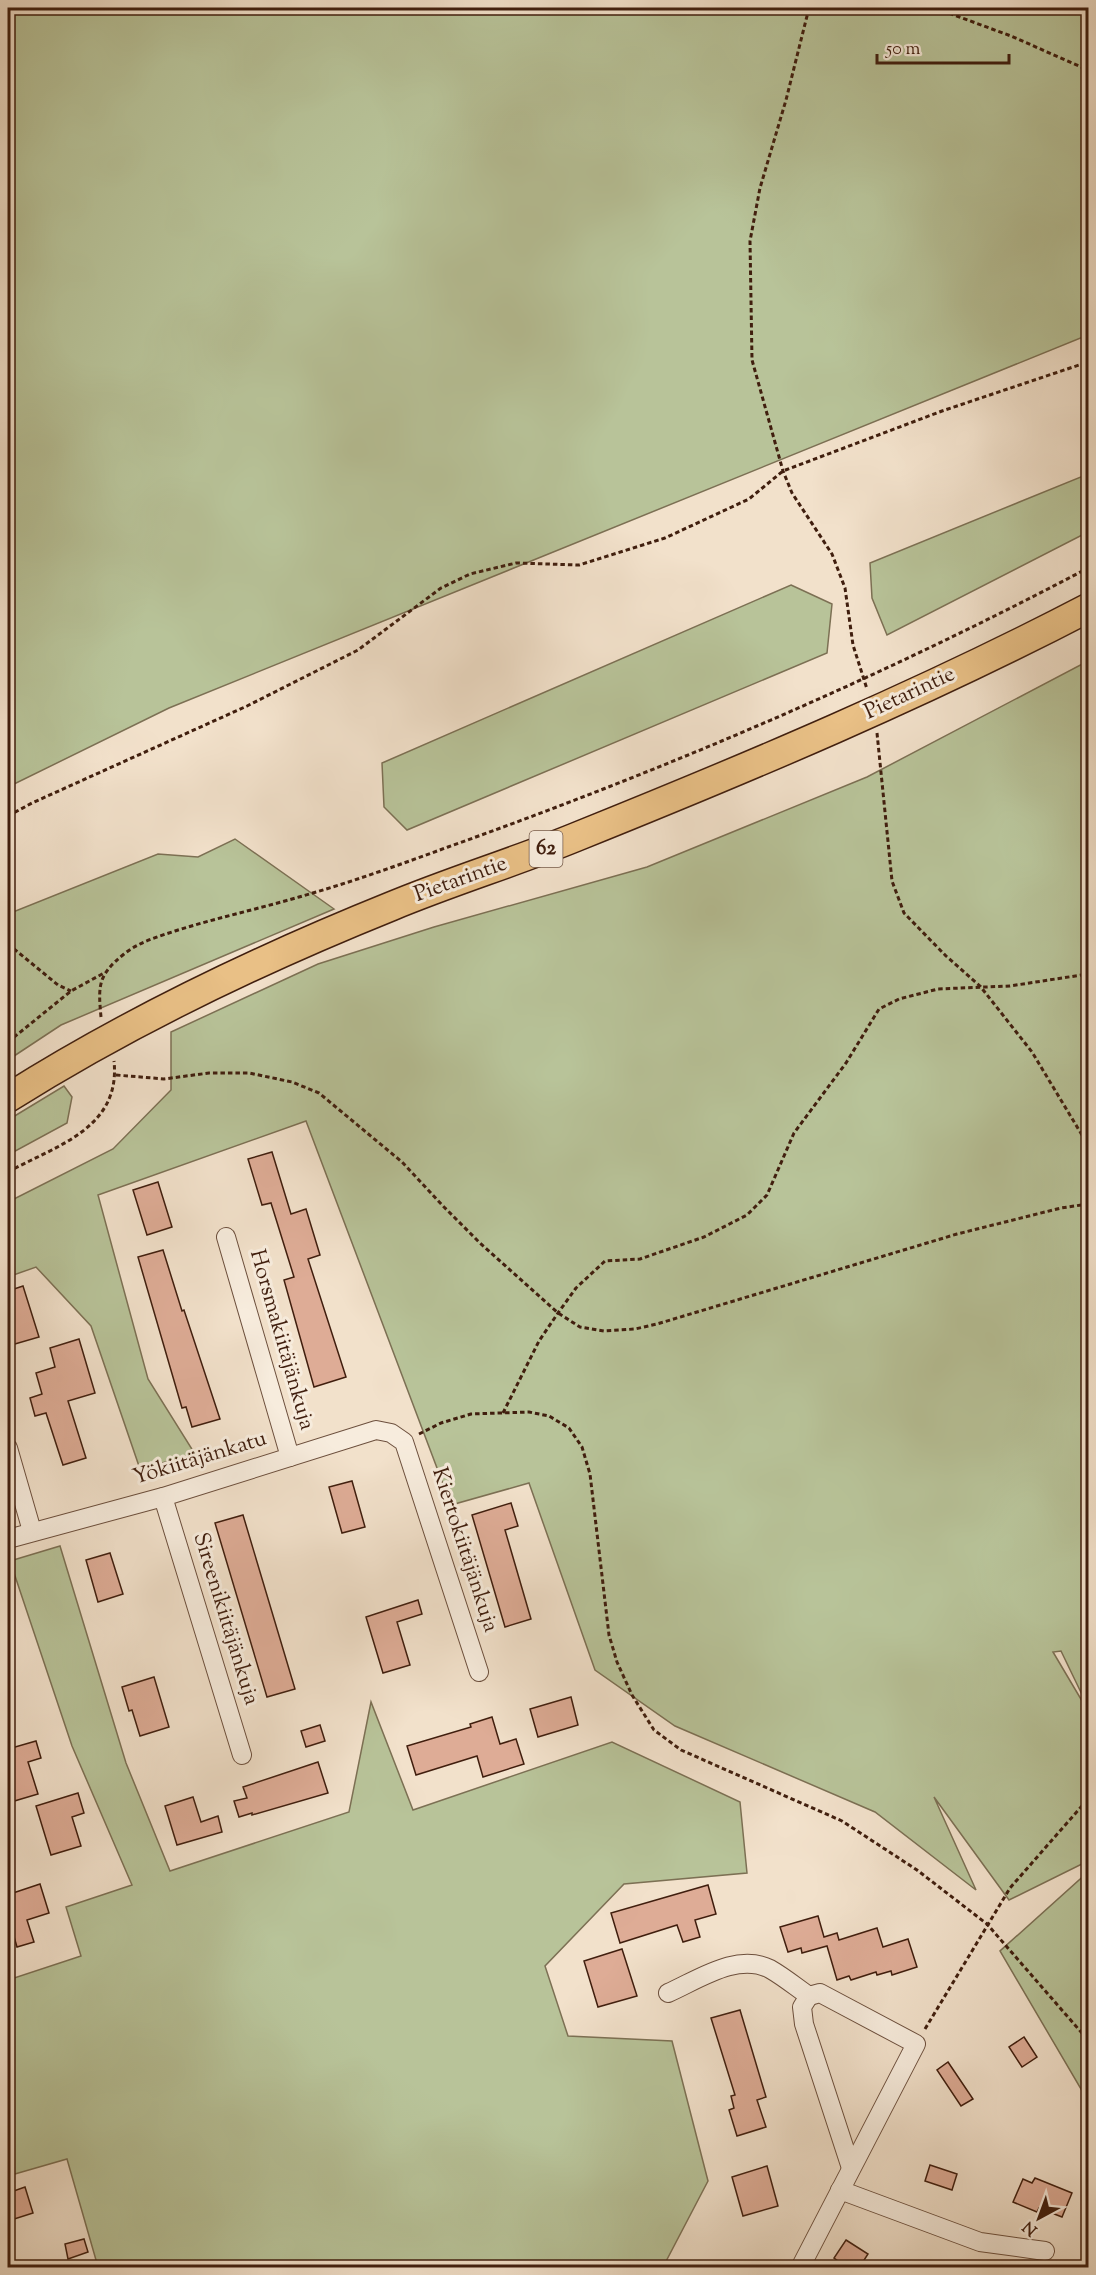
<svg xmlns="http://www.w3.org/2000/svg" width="1096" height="2275" font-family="'Sorts Mill Goudy',serif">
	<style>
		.green { fill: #b8c399; stroke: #7c7054; stroke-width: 1.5 }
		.building { fill: #deac96; stroke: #401e0e; stroke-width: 1.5 }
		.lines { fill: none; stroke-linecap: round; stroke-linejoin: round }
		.street-casing { stroke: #6c4f3d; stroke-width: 20 }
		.primary-casing { stroke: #401e0e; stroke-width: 31 }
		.path { stroke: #401e0e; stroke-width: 3; stroke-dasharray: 4.5 3; stroke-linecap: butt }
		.street { stroke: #f7ecdd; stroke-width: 18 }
		.primary { stroke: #e9c086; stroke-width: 28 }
		.labels { text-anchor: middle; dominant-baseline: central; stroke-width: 6; stroke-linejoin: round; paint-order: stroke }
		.shield { fill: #f7ecdd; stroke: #775c4c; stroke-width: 1.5 }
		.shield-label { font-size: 21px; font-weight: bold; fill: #401e0e }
		.street-label { font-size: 22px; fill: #401e0e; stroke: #f7ecdd }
	</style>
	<rect width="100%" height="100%" fill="#f2e1cb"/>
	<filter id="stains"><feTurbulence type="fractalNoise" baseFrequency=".00333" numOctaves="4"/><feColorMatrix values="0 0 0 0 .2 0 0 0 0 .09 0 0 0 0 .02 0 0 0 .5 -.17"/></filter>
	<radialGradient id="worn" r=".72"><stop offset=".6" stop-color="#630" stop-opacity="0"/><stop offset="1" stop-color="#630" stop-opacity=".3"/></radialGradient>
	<!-- green -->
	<g class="green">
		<path d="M8,8H1088V335L169,708L8,787Z"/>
		<path d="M1088,474V532L887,635L872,598L870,563Z"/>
		<path d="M791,585L832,604L827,653L407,830L384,807L382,763Z"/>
		<path d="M1088,661V1707L1061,1651L1053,1652L1088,1711V1861L1009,1900L934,1797L976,1890L875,1812L675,1726L595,1670L529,1483L451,1505L306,1121L98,1195L148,1379L195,1454L140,1469L91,1326L36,1267L8,1277V1202L113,1149L171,1090V1032L318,964L434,927L647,867L867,777Z"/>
		<path d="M235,839L334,909L61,1025L8,1060V914L158,854L198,857Z"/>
		<path d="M64,1086L72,1097L67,1123L8,1155V1120Z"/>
		<path d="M60,1546L126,1763L170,1871L349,1812L371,1702L413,1810L612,1742L740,1802L747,1873L624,1884L545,1966L568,2036L672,2041L708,2181L663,2267H98L67,2159L8,2176V1980L81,1956L66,1907L132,1885L72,1746L10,1561Z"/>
		<path d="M1088,1872V2101L1000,1951Z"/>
	</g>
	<!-- building -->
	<g class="building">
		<path d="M272,1152L291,1214L306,1209L320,1255L308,1259L346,1377L314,1387L284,1280L294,1277L271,1203L262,1205L248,1159Z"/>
		<path d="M158,1182L172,1227L147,1235L133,1190Z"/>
		<path d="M163,1250L182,1311L184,1310L220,1419L192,1427L186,1407L182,1408L138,1257Z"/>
		<path d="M23,1286L39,1337L8,1346V1291Z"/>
		<path d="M79,1339L95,1393L68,1401L86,1458L63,1465L46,1413L35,1416L30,1398L42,1394L36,1373L55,1367L50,1348Z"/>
		<path d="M352,1481L365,1527L342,1533L329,1487Z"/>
		<path d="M511,1503L518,1526L505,1530L531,1619L505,1627L472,1515Z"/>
		<path d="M243,1515L295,1689L267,1697L215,1523Z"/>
		<path d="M110,1553L123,1594L98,1602L86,1560Z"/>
		<path d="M418,1600L422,1614L397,1622L410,1665L383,1673L366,1617Z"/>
		<path d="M154,1677L169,1727L140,1736L132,1710L129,1711L122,1687Z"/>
		<path d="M571,1697L578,1725L538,1737L530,1709Z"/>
		<path d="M492,1717L500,1744L516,1739L524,1764L483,1777L477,1756L416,1775L407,1746L471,1727L470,1724Z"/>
		<path d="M320,1725L325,1741L306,1747L301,1731Z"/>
		<path d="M36,1741L41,1758L28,1762L38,1794L11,1802L8,1790V1749Z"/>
		<path d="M318,1762L328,1793L252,1815V1813L239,1817L234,1801L247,1798L243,1787Z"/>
		<path d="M78,1793L84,1813L72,1817L81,1846L51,1855L36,1806Z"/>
		<path d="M193,1797L201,1822L218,1816L222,1832L177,1845L165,1806Z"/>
		<path d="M40,1884L49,1913L27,1920L34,1942L17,1947L8,1916V1906L13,1904L10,1894Z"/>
		<path d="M708,1885L716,1914L695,1920L700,1937L683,1942L677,1925L620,1943L611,1913Z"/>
		<path d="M818,1916L824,1937L837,1933L839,1940L877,1928L883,1947L908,1939L917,1967L892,1975L891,1971L877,1975L876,1972L851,1980L849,1976L837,1980L827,1946L802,1953L801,1948L788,1952L780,1927Z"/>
		<path d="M622,1949L637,1996L598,2007L584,1961Z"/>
		<path d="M740,2010L766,2097L757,2100L766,2127L737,2136L729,2110L734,2108L731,2096L735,2095L711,2018Z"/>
		<path d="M1024,2037L1037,2057L1022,2067L1009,2047Z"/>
		<path d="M948,2062L973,2099L961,2106L937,2070Z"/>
		<path d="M930,2165L957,2174L952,2190L925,2181Z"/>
		<path d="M767,2166L778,2206L743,2216L732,2177Z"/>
		<path d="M1035,2178L1072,2193L1062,2217L1039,2208L1037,2212L1013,2202L1023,2179L1032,2183Z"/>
		<path d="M25,2187L33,2213L8,2221V2193Z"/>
		<path d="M84,2239L88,2252L68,2259L65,2244Z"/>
		<path d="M846,2240L868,2254L859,2268H848L834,2258Z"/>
	</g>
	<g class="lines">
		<!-- street casing -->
		<g class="street-casing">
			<g id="street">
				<path d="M226,1237L290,1457"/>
				<path d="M8,1448L32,1531"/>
				<path d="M163,1497L242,1755"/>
				<path d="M8,1539L163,1497L376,1430L391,1433L404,1442L479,1672"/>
				<path d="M668,1993C698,1980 737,1952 770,1969C784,1977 796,1987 809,1996L820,1993L916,2044L800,2268"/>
				<path d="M809,1996L802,2007L804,2024L851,2168"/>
				<path d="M840,2190L980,2242L1045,2251"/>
			</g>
		</g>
		<!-- primary casing -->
		<g class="primary-casing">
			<path id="primary" d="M8,1098C130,1021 258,960 392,906C452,881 515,862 576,837C750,767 923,694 1088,608"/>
		</g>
		<!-- path -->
		<g class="path">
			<path d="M809,8L786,100L760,188L750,241L752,360L783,471L792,493L832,554L845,588L853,645L867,689"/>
			<path d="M935,8L1011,36L1088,70"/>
			<path d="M877,733L892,881L904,913L946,956L980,986L1032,1052L1088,1145"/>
			<path d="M8,816L32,803L247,706L358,650L441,588L470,574L516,563L579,565L665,538L749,499L783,471L942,411L1088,362"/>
			<path d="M8,944L58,985L71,991"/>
			<path d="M101,1017C98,985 98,975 124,954C139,942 157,937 175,931C216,918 258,909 299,897C349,883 399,865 448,847C667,769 882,677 1088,568"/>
			<path d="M8,1042L71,991L104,973"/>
			<path d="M116,1075L164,1079L209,1073H249L292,1082L319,1093L402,1162L444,1207L480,1243L558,1313L580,1327L604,1331L635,1329L657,1324L957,1234L1061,1208L1088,1204"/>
			<path d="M8,1172C55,1146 121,1129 114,1061"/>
			<path d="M503,1413L539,1341L558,1313L576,1288L605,1261L640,1259L704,1237L747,1215L767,1195L794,1133L846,1063L879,1009L899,999L938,989L1010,986L1088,974"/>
			<path d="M419,1434L441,1423L471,1414L529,1412L549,1416L569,1428L582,1447L590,1474L609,1635L617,1662L632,1695L654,1730L681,1750L842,1821L917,1870L987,1924L1088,2040"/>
			<path d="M925,2029L1010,1888L1088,1799"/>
		</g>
		<!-- street -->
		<use href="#street" class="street"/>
		<!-- primary -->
		<use href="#primary" class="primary"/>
	</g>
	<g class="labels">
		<!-- shield labels -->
		<rect class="shield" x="529.5" y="831" width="33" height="36" rx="4.5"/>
		<g class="shield-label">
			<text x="546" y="849">62</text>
		</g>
		<!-- street labels -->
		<g class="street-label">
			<text transform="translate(910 694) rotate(-25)">Pietarintie</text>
			<text transform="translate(461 880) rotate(-20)">Pietarintie</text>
			<text transform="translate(281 1340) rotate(74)">Horsmakiitäjänkuja</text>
			<text transform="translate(200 1459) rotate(-17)">Yökiitäjänkatu</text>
			<text transform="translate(464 1550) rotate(72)">Kiertokiitäjänkuja</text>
			<text transform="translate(225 1619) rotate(73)">Sireenikiitäjänkuja</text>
		</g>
	</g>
	<!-- margin -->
	<rect width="1096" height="2275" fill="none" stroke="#f2e1cb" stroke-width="30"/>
	<rect x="9" y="9" width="1078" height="2257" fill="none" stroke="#401e0e" stroke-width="3"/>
	<rect x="15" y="15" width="1066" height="2245" fill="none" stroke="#401e0e" stroke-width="1.5"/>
	<!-- north arrow -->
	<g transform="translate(1039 2218) rotate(221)" stroke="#f7ecdd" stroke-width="4.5" paint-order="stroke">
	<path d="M0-4.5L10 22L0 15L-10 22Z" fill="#401e0e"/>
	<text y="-9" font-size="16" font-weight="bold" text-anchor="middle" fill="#401e0e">N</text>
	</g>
	<!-- scale -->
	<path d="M877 54v9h132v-9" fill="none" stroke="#401e0e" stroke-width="3"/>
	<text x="886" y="54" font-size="18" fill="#401e0e" stroke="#f7ecdd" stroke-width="4.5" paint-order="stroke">50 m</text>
	<rect width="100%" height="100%" filter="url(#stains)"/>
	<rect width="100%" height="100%" fill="url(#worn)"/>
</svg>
